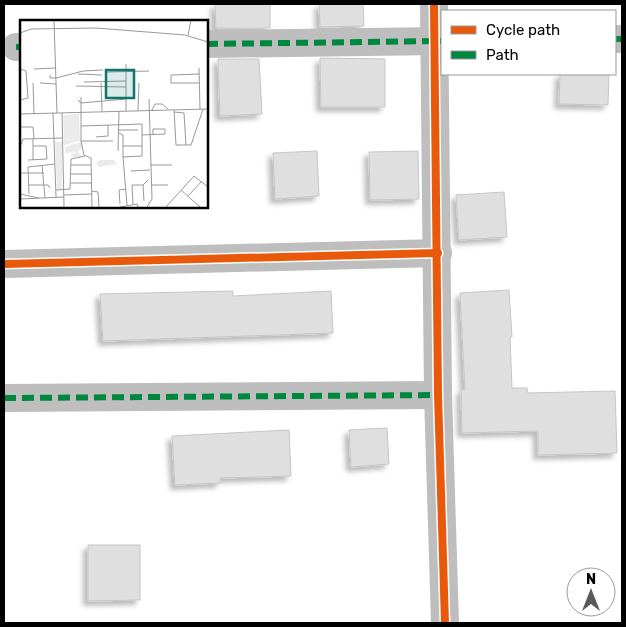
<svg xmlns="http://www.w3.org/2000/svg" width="626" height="627" font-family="Rubik,sans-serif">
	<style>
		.building { fill: #dfdfdf; stroke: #c6c6c6; filter: url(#shadow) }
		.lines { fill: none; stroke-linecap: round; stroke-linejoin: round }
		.minor { stroke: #bebebe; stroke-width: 28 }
		.quiet { stroke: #00873e; stroke-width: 6; stroke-dasharray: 12 6; stroke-linecap: butt }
		.cycleway-casing { stroke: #fff; stroke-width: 11 }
		.cycleway { stroke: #e8590c; stroke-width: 8 }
		.inset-road { fill: none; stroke: #999; stroke-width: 1 }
		.view { fill: #0f766e; fill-opacity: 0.15; stroke: #0f766e; stroke-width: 2.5 }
		.inset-edge { fill: none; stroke: #000; stroke-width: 2.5 }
	</style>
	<defs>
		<filter id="shadow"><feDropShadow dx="-4.5" dy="4.5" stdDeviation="2.5" flood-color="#0004"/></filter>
	</defs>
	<rect width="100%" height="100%" fill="#fff"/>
	<!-- building -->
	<g class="building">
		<path d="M215,4H270V28H216Z"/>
		<path d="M319,4H363L364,26L320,27Z"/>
		<path d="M320,58L385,59V107H321Z"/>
		<path d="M218,59H259L262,114L220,116Z"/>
		<path d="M560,74H609L608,105L559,104Z"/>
		<path d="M317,151L319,196L275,199L273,153Z"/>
		<path d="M418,151L419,199L370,200L369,152Z"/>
		<path d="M504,192L507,237L459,240L456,195Z"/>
		<path d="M509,290L512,337H510L512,388H527L528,393L615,391L617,453L538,455V431L462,433L461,390H465L460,293Z"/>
		<path d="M233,291V296L331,291L333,333L103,341L100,294Z"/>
		<path d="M387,428L389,464L351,467L349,430Z"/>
		<path d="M289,430L291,476L220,478V483L175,485L172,436Z"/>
		<path d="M88,545H140V600L88,601Z"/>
	</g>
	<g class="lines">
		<!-- minor -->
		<g class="minor">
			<path d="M434,4L438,395L445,623"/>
			<path d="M615,39H622"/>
			<path d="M206,44L442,41"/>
			<path d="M16,47H21"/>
			<path d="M4,264L438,253"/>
			<path d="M4,398L438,395"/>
		</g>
		<!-- quiet -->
		<g class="quiet">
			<path d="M615,39H622"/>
			<path d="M206,44L442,41"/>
			<path d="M16,47H21"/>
			<path d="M4,398L438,395"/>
		</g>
		<!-- cycleway casing -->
		<g class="cycleway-casing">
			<g id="cycleway">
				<path d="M434,4L438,395L445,623"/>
				<path d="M4,264L438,253"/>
			</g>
		</g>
		<!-- cycleway -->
		<use href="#cycleway" class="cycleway"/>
	</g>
	<!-- overview -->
	<g transform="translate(20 20)">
		<rect width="188" height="188" fill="#fff"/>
		<path d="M59,94L60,121L44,125L43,95ZM35,122H42V169H37ZM61,122L63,127L58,132L62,137H52L51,134L58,132L45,133V127ZM80,140H94L97,144L79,147L76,143Z" fill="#ebebeb"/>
		<path class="inset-road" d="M34,0L37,93M0,13L11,9L76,8L165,15L188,22M168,15L171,0M106,44V91M179,48L180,89M0,49L6,51L8,78L0,80M14,49L35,48M87,52L129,51M58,54L82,55M179,54L151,55V63H179M30,55V58H36L63,51L83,50M64,62L106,61M13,63L14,94M20,63L36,64M81,63L82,91M56,66L106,67M61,77V121L64,135L71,138L72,187M58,80L61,83L106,79M132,90L135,84H142L148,89M154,90L156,125H171L183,89M118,91L119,63M154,92L164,93L166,125M33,93L36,177M42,93L44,187M0,94L188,89M61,106L122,104V136L103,137L107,185M0,107H13L14,119M99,110H118M99,113L103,115V137M122,115L145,114V109H133V114M76,117L88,116V105M13,119V140M61,121H93M103,126H122M0,127L3,119L42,118M98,131L99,91M8,140L27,139L26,126H13M22,145L25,178M51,145H71M130,145H152M111,151L130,150M0,153H24M51,154H71M51,163H71M9,165H28L30,168M123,165L124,181M131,165H148M36,170L50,169L51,139L65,136M161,170L180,187M72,171L78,172L79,187M0,174L19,178M9,174L8,147L35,144M44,175L72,174M168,176L182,161M0,179L44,177M100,184L99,170L106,169M113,184L112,165H123L128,160M100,187L117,184L118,187M127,187L132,179L129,79M146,187L174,156L188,167"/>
		<path class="view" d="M86,50H114V78H86Z"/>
		<rect width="188" height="188" class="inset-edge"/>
	</g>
	<!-- border -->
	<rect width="626" height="627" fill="none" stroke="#000000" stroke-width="10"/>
	<!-- legend -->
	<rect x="441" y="10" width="175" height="65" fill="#ffffff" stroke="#999999"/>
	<rect x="451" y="26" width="25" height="8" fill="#e8590c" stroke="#999999"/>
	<text x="486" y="35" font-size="15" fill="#000000">Cycle path</text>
	<rect x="451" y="51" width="25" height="8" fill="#00873e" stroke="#999999"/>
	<text x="486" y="60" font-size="15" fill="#000000">Path</text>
	<!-- north arrow -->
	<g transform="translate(591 592)"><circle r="24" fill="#ffffff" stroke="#999999"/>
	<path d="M0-4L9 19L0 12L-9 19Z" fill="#595959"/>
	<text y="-8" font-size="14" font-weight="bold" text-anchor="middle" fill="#000000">N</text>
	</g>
</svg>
